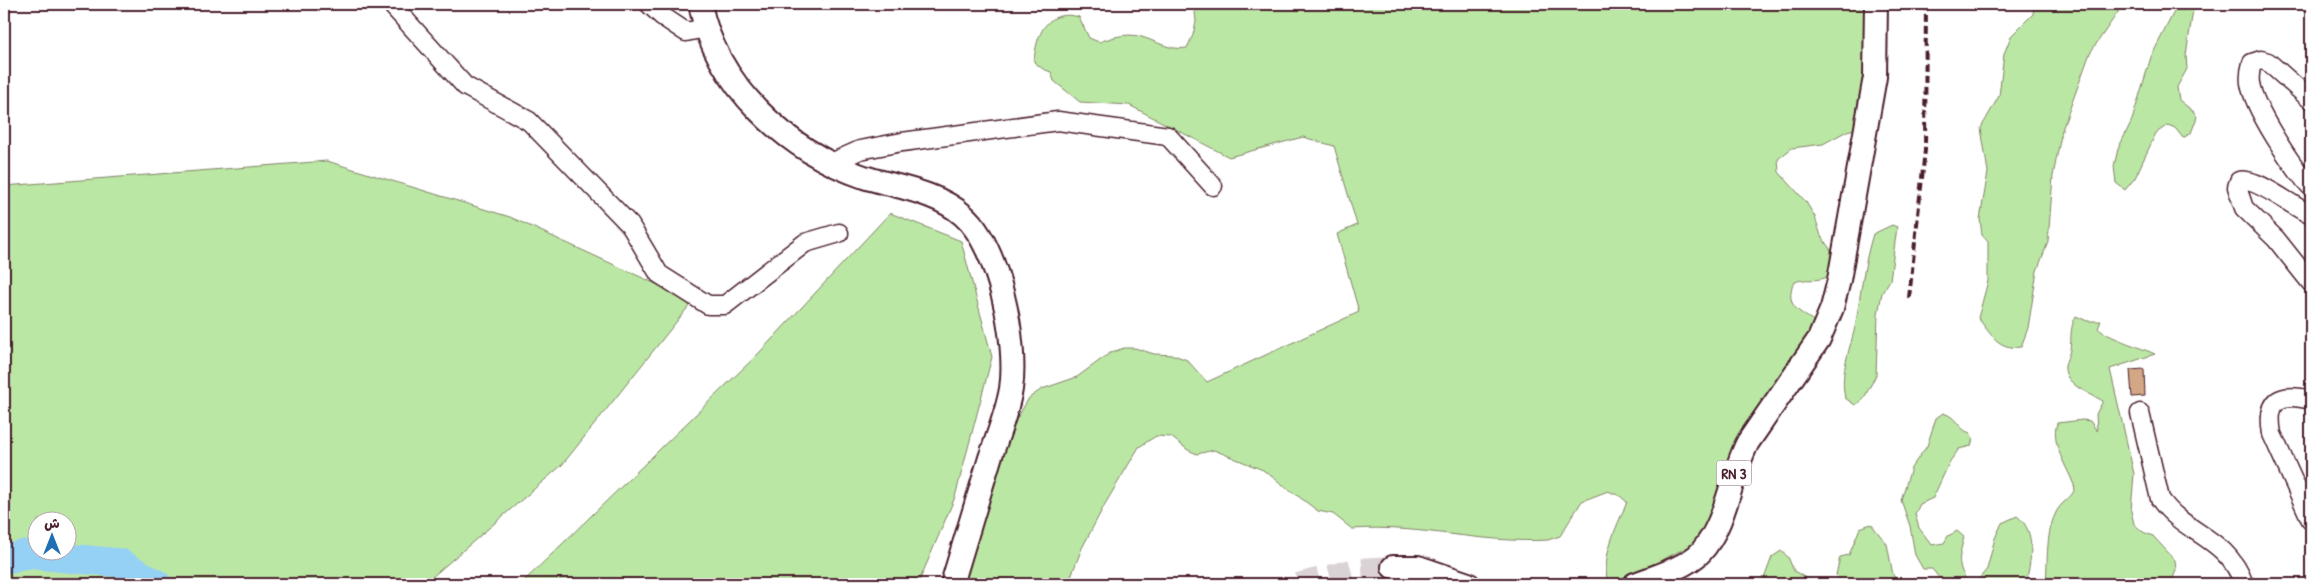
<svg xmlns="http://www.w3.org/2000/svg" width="2315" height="588" font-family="'Patrick Hand','Playpen Sans Arabic',sans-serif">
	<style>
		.green { fill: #bbe7a4; stroke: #828368; fill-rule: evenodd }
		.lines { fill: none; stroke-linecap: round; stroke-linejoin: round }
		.river { stroke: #95d0f5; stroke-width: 29 }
		.building { fill: #d3a785; stroke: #4a1f2b }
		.major-tunnel { stroke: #dbd2d5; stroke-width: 22; stroke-dasharray: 22 11; stroke-linecap: butt }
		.minor-casing { stroke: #4a1f2b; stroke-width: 21 }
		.major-casing { stroke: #4a1f2b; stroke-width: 26 }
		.minor { stroke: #fff; stroke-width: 18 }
		.major { stroke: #fff; stroke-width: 22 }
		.rail { stroke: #4a1f2b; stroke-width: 4; stroke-dasharray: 8 4; stroke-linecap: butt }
		.labels { text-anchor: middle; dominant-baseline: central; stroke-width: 5; stroke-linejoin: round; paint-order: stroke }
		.shield { fill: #fff; stroke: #80626b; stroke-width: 1 }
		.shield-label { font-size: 15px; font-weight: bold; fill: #4a1f2b }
	</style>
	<rect width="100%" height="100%" fill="#fff"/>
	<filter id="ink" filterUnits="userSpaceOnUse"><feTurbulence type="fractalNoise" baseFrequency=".02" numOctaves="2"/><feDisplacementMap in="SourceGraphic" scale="10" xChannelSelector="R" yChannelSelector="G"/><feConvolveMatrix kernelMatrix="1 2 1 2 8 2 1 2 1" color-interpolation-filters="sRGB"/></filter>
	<g filter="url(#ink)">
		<!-- green -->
		<g class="green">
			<path d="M1194,4H1867L1868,55L1858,128L1847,131L1823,144L1792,148L1778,159L1779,172L1806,202L1815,217L1821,236L1830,249L1835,259L1832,275C1815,284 1806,276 1793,283C1785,308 1800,311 1818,324L1712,518L1697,540L1688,547L1613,584H1608C1601,555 1616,529 1627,502L1620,496L1608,491L1582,501L1560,536L1548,540C1482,544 1418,524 1352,529L1333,514L1318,511L1263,470L1214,450L1197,454L1188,450L1171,437L1156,436L1139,447L1105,504L1082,548L1068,584H964L1013,425L1029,398L1042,389L1077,377L1110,353L1124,348H1135L1154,354L1174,355L1187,360L1207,382L1359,312L1337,234L1357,225L1334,146L1303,137L1229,157L1129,105L1080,102L1054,81L1051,72L1043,69L1034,62C1036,34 1047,8 1079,17L1089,38L1099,42C1111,38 1125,33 1138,36C1155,40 1169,51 1187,48L1193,35L1196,21Z"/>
			<path d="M2034,4H2121L2118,12L2090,53L2062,130L2053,176L2048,242L2037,271L2028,328L2021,347C1998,350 1991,334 1978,318L1988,281V242L1982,235L1980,219L1988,172L1981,128L1999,96L2004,54L2011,36L2033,14Z"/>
			<path d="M2178,4H2194L2186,55L2187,69L2177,87L2179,100L2194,112L2197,117L2191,133L2183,138L2175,128L2168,125L2156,133L2135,178L2125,190L2116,183L2114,166L2118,149L2132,120L2151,57Z"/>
			<path d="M327,161L510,217L693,301L562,465L424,584H4V186ZM38,520H68V550H38Z"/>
			<path d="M890,213L961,241L992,357L955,497L918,584H521L759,353Z"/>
			<path d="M1892,225L1897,227L1890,280L1882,293L1878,314L1876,375L1863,400L1855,405L1845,398C1839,372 1851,348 1856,322C1861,292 1864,263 1873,234Z"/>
			<path d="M2076,316L2087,321H2101L2098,328C2104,336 2142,348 2155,354L2110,369L2134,474L2131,511L2134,524L2143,532L2153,536L2175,560L2176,570L2171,584H2046C2048,561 2045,530 2058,509C2063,501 2072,498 2075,488C2068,467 2050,445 2057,423L2083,420L2090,421L2097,431L2096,414L2103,401C2089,393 2063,384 2065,366C2066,360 2069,355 2070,350C2072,336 2069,330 2076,316Z"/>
			<path d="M1943,413C1958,417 1957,429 1970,433L1973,438L1971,446L1959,449L1950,461L1933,498L1920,504L1915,514L1919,528L1932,545L1944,543L1948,536L1957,531L1964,537C1962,547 1957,559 1961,569C1963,575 1966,577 1966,584H1944L1932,569H1923L1915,555L1910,526L1901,500L1911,468L1927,446L1936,418Z"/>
			<path d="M2017,516C2038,532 2030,562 2026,584H1975L1987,569L1995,538L2002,523Z"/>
			<path d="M1871,524L1887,544L1893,575L1901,584H1845L1836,575L1840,557L1849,555L1860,528Z"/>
			<path d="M1781,551L1788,557L1794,571L1816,584H1762L1772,557Z"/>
		</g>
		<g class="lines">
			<!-- river -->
			<path class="river" d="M4,560L25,554L120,563L157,584"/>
		</g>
		<!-- building -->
		<path class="building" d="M2144,369L2145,396L2132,397L2130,370Z"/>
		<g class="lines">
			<!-- major-tunnel -->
			<path class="major-tunnel" d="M1298,584L1356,569L1393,567"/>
			<!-- minor casing -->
			<g class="minor-casing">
				<g id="minor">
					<path d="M391,4L465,86L529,121L630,225L659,274L708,305H725L805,243L839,233"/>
					<path d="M649,4L662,16L686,32L706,28"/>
					<path d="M2311,100L2268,62L2261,60L2252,63C2250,70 2249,76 2250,83C2254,109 2293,168 2311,187"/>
					<path d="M831,163L860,150L902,142L1058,121L1168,136L1213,186"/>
					<path d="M2311,215C2293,207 2255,176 2239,181L2237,187L2244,208L2276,239L2311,283"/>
					<path d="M2311,400C2280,392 2266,399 2272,434L2311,520"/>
					<path d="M2140,413L2160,499C2186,536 2226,535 2244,584"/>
				</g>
			</g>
			<!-- major casing -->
			<g class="major-casing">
				<g id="major">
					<path d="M700,4C716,85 787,151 864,177C896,187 937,192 963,215C999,246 1018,343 1011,389C1007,412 998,435 990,458C977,500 965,542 952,584"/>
					<path d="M1393,567H1418L1468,584"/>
					<path d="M1635,584C1654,577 1687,567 1701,552C1727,523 1730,476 1748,442L1819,339L1832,308L1839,280L1875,77L1876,4"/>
				</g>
			</g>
			<!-- minor -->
			<use href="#minor" class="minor"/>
			<!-- major -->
			<use href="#major" class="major"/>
			<!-- rail -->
			<path class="rail" d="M1909,298L1925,150L1926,4"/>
		</g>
	</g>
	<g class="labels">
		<!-- shield labels -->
		<rect class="shield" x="1716.5" y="460.5" width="35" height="25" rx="4"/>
		<g class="shield-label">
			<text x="1734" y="473">RN 3</text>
		</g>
	</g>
	<!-- margin -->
	<rect width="2315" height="588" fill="none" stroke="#fff" stroke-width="20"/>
	<rect x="10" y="10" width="2295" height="568" fill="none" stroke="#4a1f2b" stroke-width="2" filter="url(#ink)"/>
	<!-- north arrow -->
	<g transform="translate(52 536)"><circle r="24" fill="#ffffff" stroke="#b7a5aa"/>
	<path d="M0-4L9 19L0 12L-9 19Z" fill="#1f6fb2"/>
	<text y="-8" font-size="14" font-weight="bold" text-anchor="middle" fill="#4a1f2b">ش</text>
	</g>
</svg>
